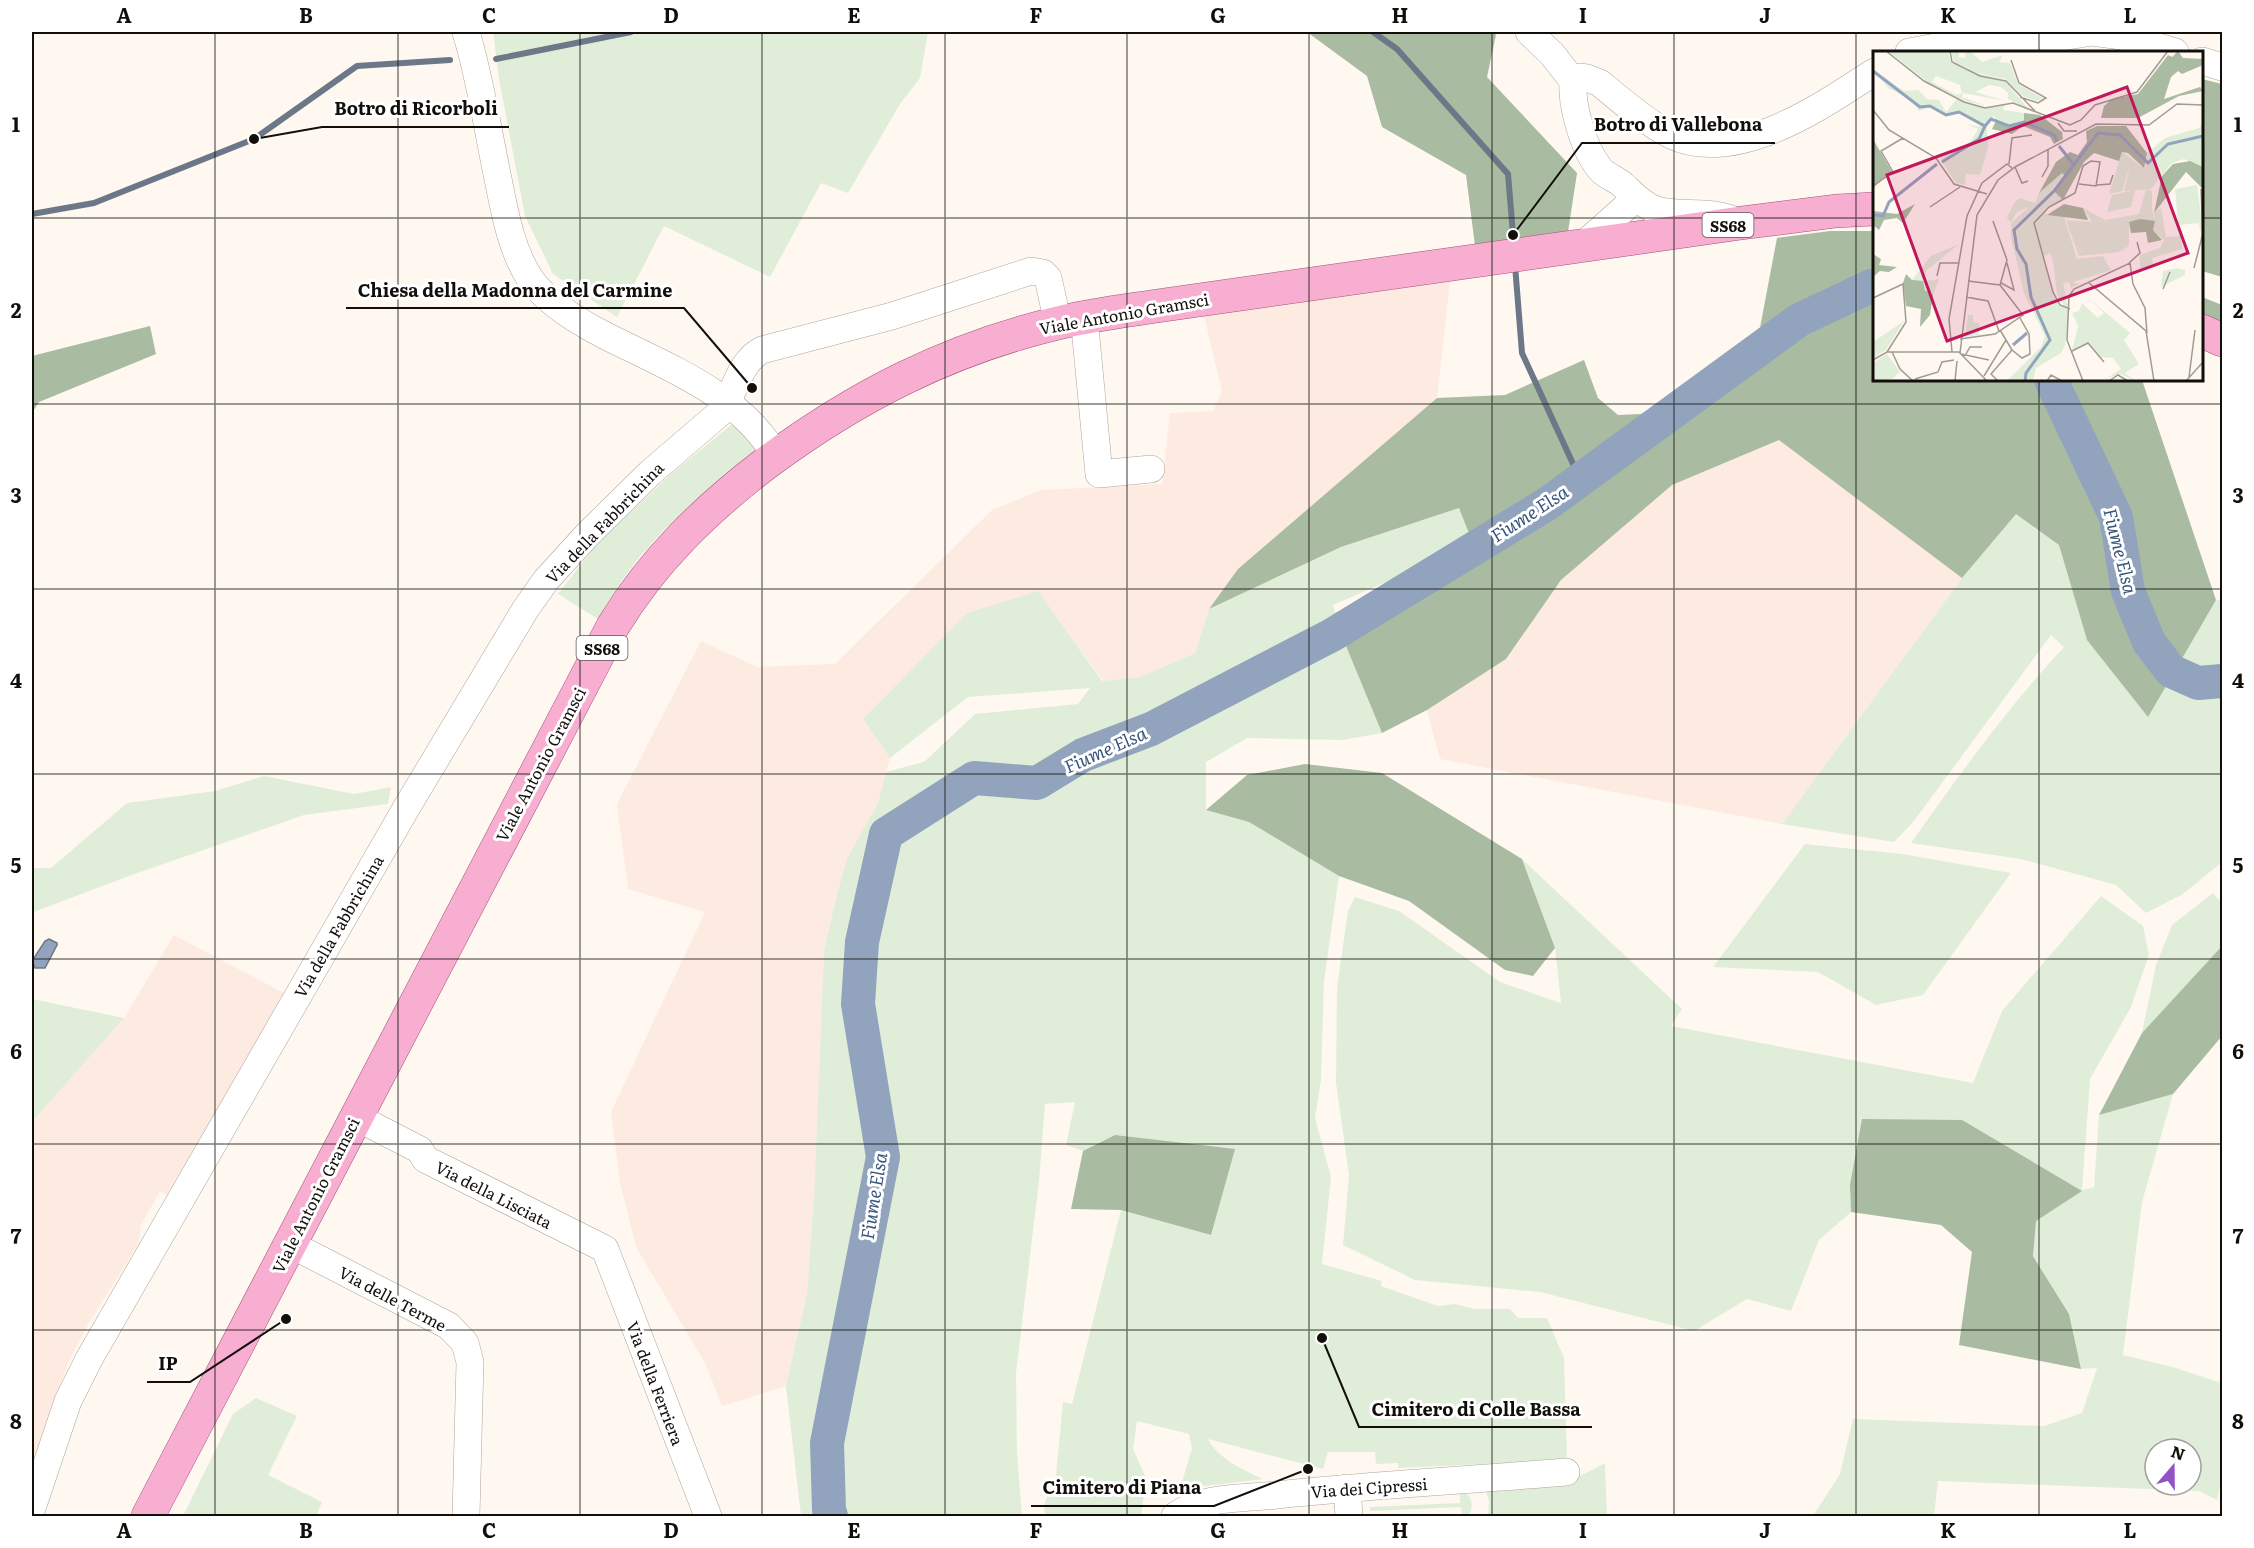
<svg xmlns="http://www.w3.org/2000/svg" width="2254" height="1548" font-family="Literata,serif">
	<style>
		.industrial { fill: #fdebe1 }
		.green { fill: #e0eed9; fill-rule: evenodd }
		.forest { fill: #a9bba0 }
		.water { fill: #92a4bd; stroke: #6c7788; stroke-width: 1.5 }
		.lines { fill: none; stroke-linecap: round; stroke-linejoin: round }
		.stream { stroke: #6c7788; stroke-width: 6 }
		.river { stroke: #92a4bd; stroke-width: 34 }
		.minor-casing { stroke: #aea599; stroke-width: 28 }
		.major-casing { stroke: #a35378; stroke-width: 34 }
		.minor { stroke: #fff; stroke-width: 27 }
		.major { stroke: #f7aed1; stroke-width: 33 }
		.grid { fill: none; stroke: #120f0b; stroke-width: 1.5; stroke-opacity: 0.55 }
		.labels { text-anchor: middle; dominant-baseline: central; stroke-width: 6; stroke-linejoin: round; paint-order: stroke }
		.shield { fill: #fff; stroke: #595754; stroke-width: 1.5 }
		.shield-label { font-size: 15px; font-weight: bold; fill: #120f0b }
		.street-label { font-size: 16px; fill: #120f0b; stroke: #fff }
		.water-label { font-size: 18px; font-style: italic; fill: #38557b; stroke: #fff }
		.inset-river { fill: none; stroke: #92a4bd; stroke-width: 3 }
		.inset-road { fill: none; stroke: #a09b95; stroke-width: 1.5 }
		.view { fill: #c2185b; fill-opacity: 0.15; stroke: #c2185b; stroke-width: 3 }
		.inset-edge { fill: none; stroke: #120f0b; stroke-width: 3 }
		.leader { fill: none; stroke: #120f0b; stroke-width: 2 }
		.callout-dot { fill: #120f0b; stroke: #fff; stroke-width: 2 }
		.callout-label { font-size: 18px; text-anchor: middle; font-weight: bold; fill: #120f0b; stroke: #fff; stroke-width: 6; stroke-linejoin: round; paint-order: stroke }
		.neatline { fill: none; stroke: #120f0b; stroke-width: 2 }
		.grid-label { font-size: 20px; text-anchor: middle; font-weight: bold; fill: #120f0b }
	</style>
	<rect width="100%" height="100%" fill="#fef8f1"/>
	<!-- industrial -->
	<g class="industrial">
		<path d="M1453,253L1437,398L1238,569L1209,609L1195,653L1140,677L1103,681L1038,592L863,719L890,758L878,803L847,858L837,894L824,951L814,1196L807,1293L786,1386L722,1406L705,1363L636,1247L620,1183L611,1112L705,912L628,889L617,804L701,641L757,667L835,664L992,510L1041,490L1162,484L1170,413L1213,411L1222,392L1198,290Z"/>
		<path d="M1779,440L1962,578L1782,824L1440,759L1427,710L1506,659L1561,580L1672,485Z"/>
		<path d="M174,935L286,994L187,1169L183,1167L167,1195L160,1191L141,1225L139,1243L89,1323L69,1361L41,1437L32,1474V1122L124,1018Z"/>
	</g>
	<!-- green -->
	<g class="green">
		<path d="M493,32H928L920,78L900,104L848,193L821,183L770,277L664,226L617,317L553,274L525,216L499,79Z"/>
		<path d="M736,421L760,448C723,478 684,507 652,543C631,565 614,592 598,619L558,594L596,545L670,475Z"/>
		<path d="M1459,508L1474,544L1333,605L1341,634L1382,733L1342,740L1247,738L1206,762V810L1249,822L1339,876L1324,981L1321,1080L1315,1118L1331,1177L1322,1264L1382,1281L1381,1286L1438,1306L1455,1304L1474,1309H1510L1518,1318H1547L1564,1358L1567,1460L1398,1468V1463L1376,1464L1375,1452H1328L1323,1469L1208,1439C1218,1459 1244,1470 1263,1479L1180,1489L1192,1448L1189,1434L1137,1421L1133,1449L1146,1478L1141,1516H1045L1044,1505L1056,1475L1063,1402L1072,1404L1121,1210L1211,1235L1234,1150L1115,1135L1083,1151L1066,1145L1075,1102L1045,1104L1039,1181L1016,1373L1017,1453L1022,1516H801L786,1386L807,1293L814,1196L824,951L837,894L847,858L878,803L886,772L924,762L975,714L1078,704L1090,688L968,697L890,758L863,719L967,613L1038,591L1102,681L1140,677L1195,653L1209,609L1341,547Z"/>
		<path d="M2016,513L2059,545L2087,640L2222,599V862L2183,894L2146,913L2116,885L2021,859L1911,843C1959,775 2007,708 2064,647L2051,635L1914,821L1894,842L1782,824L1962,578Z"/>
		<path d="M264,776L354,794L391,787L388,804L304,815L126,877L34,912L32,916V868H51L127,803L215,791Z"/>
		<path d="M1805,844L1902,854L2011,873L1923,995L1876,1005L1818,972L1713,967Z"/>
		<path d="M1522,859L1682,1009L1671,1026L1973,1083L2002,1011L2101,896L2143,926L2149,955L2131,1007L2090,1079L2082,1190L2094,1187L2099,1115L2173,1094L2142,1202L2123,1355L2172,1367L2222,1383V1475L2217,1500L2199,1491L1938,1481L1934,1516H1813L1840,1474L1853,1419L2044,1426L2082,1413L2097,1368L2081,1369L2069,1314L2033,1255L2035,1221L2081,1191L1850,1185L1851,1212L1819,1240L1791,1311L1747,1299L1694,1331L1540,1292L1415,1280L1343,1245L1349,1175L1336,1083L1337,988L1348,911L1355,897L1399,911L1500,982L1561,1003L1555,948ZM2155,1449H2191V1485H2155Z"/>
		<path d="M2213,893L2222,904V946L2142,1033L2156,965L2172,925Z"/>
		<path d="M32,999L124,1018L32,1122Z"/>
		<path d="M256,1398L297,1416L268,1475L322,1502L316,1516H183L233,1414Z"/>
		<path d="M1605,1463L1607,1516H1488L1489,1501L1485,1488L1578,1477Z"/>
		<path d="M1460,1490C1472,1495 1475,1506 1468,1516H1462L1461,1507L1370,1511V1507L1460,1503Z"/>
	</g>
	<!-- forest -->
	<g class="forest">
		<path d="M1307,32H1494L1496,35L1487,77L1577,173L1568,232L1475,246L1466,175L1382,127L1367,76Z"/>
		<path d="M2202,79L2222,84V277L2202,271Z"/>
		<path d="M1830,231H1874V380H2142L2216,600L2148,717L2087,640L2059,545L2016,514L1962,578L1779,440L1672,485L1561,580L1506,659L1427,710L1382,733L1341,634L1478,556L1459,508L1341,547L1209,609L1238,569L1437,398L1505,395L1584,360L1598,398L1618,415L1641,414L1659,405L1759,333L1777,238Z"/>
		<path d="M2202,297L2222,305V328L2202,319Z"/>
		<path d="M150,326L156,354L39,402L32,413V356Z"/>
		<path d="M1305,764L1382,773L1522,859L1555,948L1533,976L1505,970L1409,901L1339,876L1249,822L1206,810L1247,775Z"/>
		<path d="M2222,946V1036L2173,1094L2099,1115L2142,1033Z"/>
		<path d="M1862,1119L1962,1120L2082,1191L2036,1221L2033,1256L2069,1314L2081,1369L1959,1345L1972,1252L1941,1225L1851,1212L1850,1185Z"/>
		<path d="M1115,1135L1235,1149L1211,1235L1121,1210L1071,1209L1083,1151Z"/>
	</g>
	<!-- water -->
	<path class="water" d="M49,939L57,943V945L45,968H35L32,961L45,941Z"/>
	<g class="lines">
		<!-- stream -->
		<g class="stream">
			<path d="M1373,32L1397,49L1508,174L1514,246"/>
			<path d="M496,59L631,32"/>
			<path d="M32,214L94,203L254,139L357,66L450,60"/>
			<path d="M1515,265L1522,353L1580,479"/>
		</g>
		<!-- river -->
		<g class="river">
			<path d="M2051,380L2116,517L2128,591L2149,642L2171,671L2198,683L2222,681"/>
			<path d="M831,1516L829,1510L827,1443L883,1157L858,1004L862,942L886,834L974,778L1037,783L1083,755L1151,729L1332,635L1547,504L1799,320L1871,286H1874"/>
		</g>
		<!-- minor casing -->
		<g class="minor-casing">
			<g id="minor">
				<path d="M466,32C480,78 487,126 497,174C504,208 510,247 529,277C545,302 579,322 604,335C667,367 739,393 776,456"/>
				<path d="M1529,32L1552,54L1573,81"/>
				<path d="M1909,52L1936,47L2019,44L2092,32L2122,36L2175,52"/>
				<path d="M2202,61L2222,67"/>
				<path d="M1573,81L1579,77L1587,78L1600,83C1619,99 1648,124 1671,135C1736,166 1822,106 1874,72"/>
				<path d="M1573,81C1571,106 1584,150 1600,169C1606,176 1616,179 1623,185C1634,195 1644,207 1660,211C1685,216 1709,210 1734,220"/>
				<path d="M1582,246L1636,198"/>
				<path d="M1084,317L1099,474L1151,469"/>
				<path d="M356,1117L420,1150L425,1159L605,1249L708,1516"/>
				<path d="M290,1244L449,1326L465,1343L470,1362L466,1516"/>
				<path d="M1347,1488L1349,1516"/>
				<path d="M32,1508L68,1401L89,1359L408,805L525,610L546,580L588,534L650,473L721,412C736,392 738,363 762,350L892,316L1031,271L1043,273L1048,278L1058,323"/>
				<path d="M1175,1516C1202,1496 1243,1499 1276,1495C1372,1485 1470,1480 1566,1472"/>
			</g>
		</g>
		<!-- major casing -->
		<g class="major-casing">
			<g id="major">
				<path d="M2202,331L2222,340"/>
				<path d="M148,1516L613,626C653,560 705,510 765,464C855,397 948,349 1058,323C1091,315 1124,311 1157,306L1741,223L1836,211L1874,209"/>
			</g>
		</g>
		<!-- minor -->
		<use href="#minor" class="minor"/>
		<!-- major -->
		<use href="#major" class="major"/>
	</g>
	<!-- grid -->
	<path class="grid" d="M215,32V1516M398,32V1516M580,32V1516M762,32V1516M945,32V1516M1127,32V1516M1309,32V1516M1492,32V1516M1674,32V1516M1856,32V1516M2039,32V52M32,218H1874M2202,218H2222M2039,380V1516M32,404H2222M32,589H2222M32,774H2222M32,959H2222M32,1144H2222M32,1330H2222"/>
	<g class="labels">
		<!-- shield labels -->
		<g class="shield">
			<rect x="1702.5" y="213" width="51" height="24" rx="4.5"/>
			<rect x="576.5" y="636" width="51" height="24" rx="4.5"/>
		</g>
		<g class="shield-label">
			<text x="1728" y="225">SS68</text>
			<text x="602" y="648">SS68</text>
		</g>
		<!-- street labels -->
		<g class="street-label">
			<text transform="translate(1124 313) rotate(-10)">Viale Antonio Gramsci</text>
			<text transform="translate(604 522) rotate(-46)">Via della Fabbrichina</text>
			<text transform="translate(540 764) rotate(-62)">Viale Antonio Gramsci</text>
			<text transform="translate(338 926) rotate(-60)">Via della Fabbrichina</text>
			<text transform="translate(494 1194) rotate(27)">Via della Lisciata</text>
			<text transform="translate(315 1195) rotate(-63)">Viale Antonio Gramsci</text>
			<text transform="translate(393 1298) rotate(28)">Via delle Terme</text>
			<text transform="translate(656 1383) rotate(69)">Via della Ferriera</text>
			<text transform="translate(1369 1487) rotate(-4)">Via dei Cipressi</text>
		</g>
		<!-- water labels -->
		<g class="water-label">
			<text transform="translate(1529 513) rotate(-33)">Fiume Elsa</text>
			<text transform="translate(2121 551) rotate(76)">Fiume Elsa</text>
			<text transform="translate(1105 749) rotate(-24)">Fiume Elsa</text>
			<text transform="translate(873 1196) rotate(-81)">Fiume Elsa</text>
		</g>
	</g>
	<!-- overview -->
	<g transform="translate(1873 51)">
		<rect width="330" height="330" fill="#fef8f1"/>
		<path d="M15,0H75L78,12L133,31L156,59L135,48V42L128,36L116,34L103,41L132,50L90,42L89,46L114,55L93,50L56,32ZM63,25L87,34L89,42L84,44L59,31ZM78,0H87L85,6L92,7V0H97L109,11L130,4L126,11L137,12L145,33L171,48L163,50L148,44L133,28L110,24L81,11ZM0,18L31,40L45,39L54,48L66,49L73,61L84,48L112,57L132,53L130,59L151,62V70L137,74L123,70L121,65L114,75L115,97L107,124L93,123L92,134L83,132L67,108L98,90L105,78L93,73L107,76L105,70L85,62L72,65L57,56L46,60L37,48L15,37ZM330,71V116L311,108L299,112L278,138L251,140L258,112L249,140L236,143L249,101L271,117L274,102L292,87L326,77ZM189,122L192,125L180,137L190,149L172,159L174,164L191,166L204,208L230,205L238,219L200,231L206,233L198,237L196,231L190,232L195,256L191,255L184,244L180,210L177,202L172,205L168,201L184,251L196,260L192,294L188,302L163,317L160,330H134L168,296L172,285L151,242L138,187V172L156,156L144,161L138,171L134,167L141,152L147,147L162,152L166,142ZM324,134L330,179L327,180L326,172L307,174L309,198L279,207L280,213L267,218V204L287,197L291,189L280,179L282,171H256V195L246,201L206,205L193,169L219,171L210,157L232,169L266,163L273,138L279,140V158L282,170L281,162L288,157L293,186L306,185L302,138ZM262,139L258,156L234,161L239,144ZM86,193L53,220L51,230L66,228L60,244L39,229L58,205ZM305,217L312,219V224L288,236L290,220ZM214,246L257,282L251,289L266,313L252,322L262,330L248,323L234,327L248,318L240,307L227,306L216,292L199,299L205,275L199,262L206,260L209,252L225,267L231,262ZM95,264H100V271L106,272V284L92,286ZM31,270L13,299L0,307V291ZM14,303L27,321L19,328L0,330V312Z" fill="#e0eed9" fill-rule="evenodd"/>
		<path d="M305,0L310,7L330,8V14L309,23L305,20L298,26L291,48L327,36L330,40L306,45L265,67H228L231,55L239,48L265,43L295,4L299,6ZM151,62L167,64L189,81L190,88L181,93L177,86L150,75L139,83L119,78L123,70L137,74L151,70ZM224,75H253L274,102L271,117L255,102L249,101L246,110L221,102L211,111L190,149L181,140L193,126L189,122L166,142L183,111L197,101L205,104L214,91L213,80ZM0,88L19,121L0,137ZM317,110L330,116V138L313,121L281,162L289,125L300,113ZM42,153L30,172L24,167L11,169L6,179L0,174V160L24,163ZM191,153L210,157L215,169L174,164ZM267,168L282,170L280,179L289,189L275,192L273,181L258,182L256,171ZM0,203L8,208L6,214L24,216L16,221L7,220L0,226V234ZM33,223L39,229L50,230L52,239L60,244L57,264L47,276L48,258L33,255L30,232Z" fill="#a9bba0"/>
		<path class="inset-river" d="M0,20L47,56L57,55L73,64L86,61L112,75L118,68L136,75L151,71L181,84L184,90M186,95L201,114M69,111L106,88L112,75M0,164L10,165L16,151L64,113M140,294L154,282M152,330L153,322L177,289L158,246L153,213L144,198L141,179L181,140L225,82L247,84L275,112L295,93L330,85"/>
		<path class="inset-road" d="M13,0L51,30L91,51L112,57L140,52L197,74L208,69L222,54L264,41L295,0M77,0L79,11L107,25L133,30L162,60M138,9L146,32L173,47L165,52L147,46M0,59L16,79L63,107L81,133L114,143M185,72L191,80H204M136,113L139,87L159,84M142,116L149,132L155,130M169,126L175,115V98M224,134L237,133L240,124M0,135L20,121L8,100L30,87M57,156L87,136M120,170L134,209L127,234M256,212L267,202L264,191M321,217L330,182L328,138M64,225L67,212H85M95,230L127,234M215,231L273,280L281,330M128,232L141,239L134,212M290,238L297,221M93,246L115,250L126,280M0,247L30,233L33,271L14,301M197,258L187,254L180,241L161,172L176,156L202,142L210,115L218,110L227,111L223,135L206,133M127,279L139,299M87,288L122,283L150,264L127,234M199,300L215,292L231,311M19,301L27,318L40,330M79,301L76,268L94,165L109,132L134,113L139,117M87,302L104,164L125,129L142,116L223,73L276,74L304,53L330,54M88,303L116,309M93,303L97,296H109M0,309L14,301H86L114,330M111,325L133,289M316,326L322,279M42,328L65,321L69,311L81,309M82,330L84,310M125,330L118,323L139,299L149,307L157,303L156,283L147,267M174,330L178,324L189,330M210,330L194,289L196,245L201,238L257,212L260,233L272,257L274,282M236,330L245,324L255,330M313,330L330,311"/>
		<path class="view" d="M254,36L315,202L74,290L14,124Z"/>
		<rect width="330" height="330" class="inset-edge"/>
	</g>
	<!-- callouts -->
	<path class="leader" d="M254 139L322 127H509M1513 235L1582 143H1775M752 388L684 308H346M286 1319L190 1382H147M1322 1338L1359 1427H1592M1308 1469L1214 1506H1031"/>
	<g class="callout-dot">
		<circle cx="254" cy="139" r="6"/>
		<circle cx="1513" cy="235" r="6"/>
		<circle cx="752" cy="388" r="6"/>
		<circle cx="286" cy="1319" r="6"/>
		<circle cx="1322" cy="1338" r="6"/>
		<circle cx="1308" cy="1469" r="6"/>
	</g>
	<g class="callout-label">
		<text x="416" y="115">Botro di Ricorboli</text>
		<text x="1678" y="131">Botro di Vallebona</text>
		<text x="515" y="297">Chiesa della Madonna del Carmine</text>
		<text x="168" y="1370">IP</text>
		<text x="1476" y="1416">Cimitero di Colle Bassa</text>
		<text x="1122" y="1494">Cimitero di Piana</text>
	</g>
	<!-- border -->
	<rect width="2254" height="1548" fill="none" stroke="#ffffff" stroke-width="66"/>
	<!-- north arrow -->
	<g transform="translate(2173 1467) rotate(20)"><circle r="28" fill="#ffffff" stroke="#a09f9d" stroke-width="1.5"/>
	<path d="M0-4.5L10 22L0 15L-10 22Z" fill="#9252c8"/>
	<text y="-9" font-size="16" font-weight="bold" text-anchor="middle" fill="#120f0b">N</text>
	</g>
	<rect x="33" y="33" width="2188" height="1482" class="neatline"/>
	<g class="grid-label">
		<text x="124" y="23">A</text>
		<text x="306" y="23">B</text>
		<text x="489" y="23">C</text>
		<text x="671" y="23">D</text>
		<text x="854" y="23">E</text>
		<text x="1036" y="23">F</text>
		<text x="1218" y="23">G</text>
		<text x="1400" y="23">H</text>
		<text x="1583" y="23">I</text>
		<text x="1765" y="23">J</text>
		<text x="1948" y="23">K</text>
		<text x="2130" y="23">L</text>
		<text x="16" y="132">1</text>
		<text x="2238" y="132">1</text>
		<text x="16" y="318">2</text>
		<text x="2238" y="318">2</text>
		<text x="16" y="503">3</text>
		<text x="2238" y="503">3</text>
		<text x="16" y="688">4</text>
		<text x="2238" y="688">4</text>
		<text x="16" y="873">5</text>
		<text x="2238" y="873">5</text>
		<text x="16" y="1059">6</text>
		<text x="2238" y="1059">6</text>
		<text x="16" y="1244">7</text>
		<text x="2238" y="1244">7</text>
		<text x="16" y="1429">8</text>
		<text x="2238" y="1429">8</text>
		<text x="124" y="1538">A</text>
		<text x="306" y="1538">B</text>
		<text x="489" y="1538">C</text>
		<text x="671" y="1538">D</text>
		<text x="854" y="1538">E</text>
		<text x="1036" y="1538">F</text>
		<text x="1218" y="1538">G</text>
		<text x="1400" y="1538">H</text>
		<text x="1583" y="1538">I</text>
		<text x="1765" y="1538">J</text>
		<text x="1948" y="1538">K</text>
		<text x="2130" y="1538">L</text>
	</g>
</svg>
